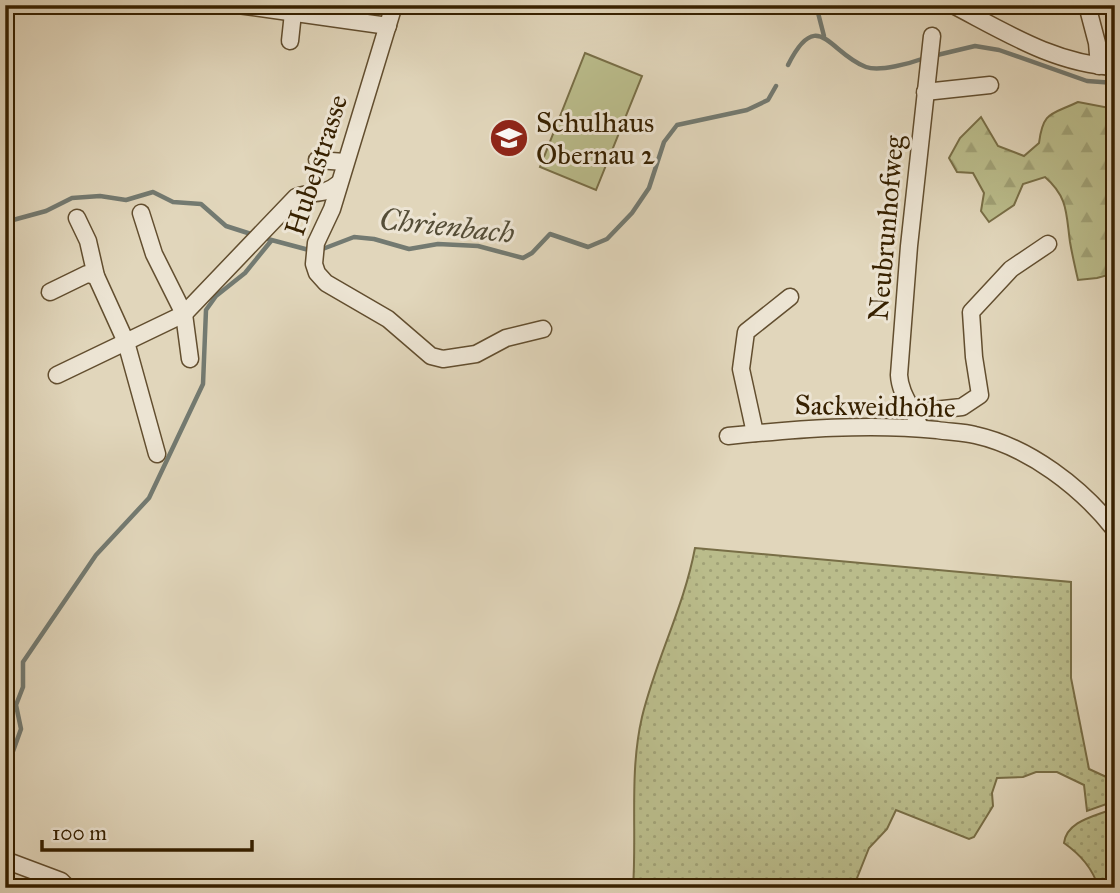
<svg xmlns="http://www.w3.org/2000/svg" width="1120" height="893" font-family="'IM FELL Great Primer',serif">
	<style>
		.grass { fill: url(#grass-dots); stroke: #786e46; stroke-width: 2 }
		.forest { fill: url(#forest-firs); stroke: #786e46; stroke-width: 2 }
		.garden { fill: #babc8b; stroke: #786e46; stroke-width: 2 }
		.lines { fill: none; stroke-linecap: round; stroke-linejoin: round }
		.stream { stroke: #737a71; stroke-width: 4.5 }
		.minor-casing { stroke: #624e2f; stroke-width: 19 }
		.minor { stroke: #ece4d3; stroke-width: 16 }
		.labels { text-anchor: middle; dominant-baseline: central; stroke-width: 6; stroke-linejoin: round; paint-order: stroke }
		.poi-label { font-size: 28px; fill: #372100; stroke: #ece4d3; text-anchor: start }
		.street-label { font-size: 28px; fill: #372100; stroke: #ece4d3 }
		.water-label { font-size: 30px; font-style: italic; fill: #554e38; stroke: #ece4d3 }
	</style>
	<defs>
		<pattern id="grass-dots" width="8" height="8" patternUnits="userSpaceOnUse" patternTransform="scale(1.75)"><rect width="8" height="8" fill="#babc8b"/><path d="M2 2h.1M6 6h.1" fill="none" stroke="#a0a176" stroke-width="1.8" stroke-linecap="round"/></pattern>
		<pattern id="forest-firs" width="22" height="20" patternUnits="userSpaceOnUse" patternTransform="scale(1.75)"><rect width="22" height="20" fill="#babc8b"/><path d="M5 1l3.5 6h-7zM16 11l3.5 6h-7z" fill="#a0a176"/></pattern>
	</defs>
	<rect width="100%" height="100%" fill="#e1d6bb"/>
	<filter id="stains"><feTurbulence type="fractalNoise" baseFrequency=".00286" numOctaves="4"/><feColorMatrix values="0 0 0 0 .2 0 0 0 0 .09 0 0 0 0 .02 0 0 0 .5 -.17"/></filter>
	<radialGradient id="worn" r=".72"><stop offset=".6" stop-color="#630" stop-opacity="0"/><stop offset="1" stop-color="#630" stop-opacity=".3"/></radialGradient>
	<!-- grass -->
	<g class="grass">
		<path d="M695,548L1071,582V678L1089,769L1115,781V801L1087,811L1084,785L1057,772H1036L1023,777L997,778L992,793L993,806L974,837L969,839L896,810L887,829L869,848L853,888H633C637,831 629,773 642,717C656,659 684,607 695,548Z"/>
		<path d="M1115,808V888H1099C1092,868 1081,855 1064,843C1067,820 1097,816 1115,808Z"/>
	</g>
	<!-- forest -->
	<path class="forest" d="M1078,102L1115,109V273L1097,278L1078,280C1075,267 1072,254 1070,242C1066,213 1068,197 1045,177L1023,184L1014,205L989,222L981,211L984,193L973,173L957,172L949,158L960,138L981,117L998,146L1024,156L1039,143C1043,111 1051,115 1078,102Z"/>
	<!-- garden -->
	<path class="garden" d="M585,53L642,76L596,190L540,167Z"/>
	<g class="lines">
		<!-- stream -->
		<g class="stream">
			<path d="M816,5L824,36"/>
			<path d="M933,56L975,46L999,50L1087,81L1115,83"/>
			<path d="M788,65C818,5 830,54 866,67C880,72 911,63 925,58"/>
			<path d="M5,233L13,220L46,211L72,198L100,196L126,200L153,192L173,202L201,204L226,226L251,234"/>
			<path d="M264,238L309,250"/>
			<path d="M320,250L354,237L374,239L409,249L438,244L478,246L523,258L532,253L550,234L588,247L607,239L632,213L649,188L664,142L677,125L747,110L768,100L776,86"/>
			<path d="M5,761L12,754L21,729L16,705L23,687V662L96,555L149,498L203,384L206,310L216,296L245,273L271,241"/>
		</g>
		<!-- minor casing -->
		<g class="minor-casing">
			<g id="minor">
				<path d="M238,5L388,26"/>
				<path d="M394,5L332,209L316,243L314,264L317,273L326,283L388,319L431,356L443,359L476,354L506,338L543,329"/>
				<path d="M953,5C1005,32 1055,64 1115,67"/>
				<path d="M1087,5L1097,43L1099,66"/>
				<path d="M290,41L293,13"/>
				<path d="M925,92L990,85"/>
				<path d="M317,160L345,162"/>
				<path d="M141,213L154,254L184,314L190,359"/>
				<path d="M77,218L88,241L96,276L126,342L157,454"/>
				<path d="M50,292L87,274L96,276"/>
				<path d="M57,375L184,314L296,197C314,190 322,197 338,184"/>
				<path d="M915,412L962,407L980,395L974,357L971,312L1011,269L1048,244"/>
				<path d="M920,428C914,409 900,395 899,375L909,246L932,36"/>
				<path d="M755,433L741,369L746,332L790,297"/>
				<path d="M728,436C798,429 867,423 937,430C949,432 963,432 975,435C1029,447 1081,487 1115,530"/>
				<path d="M5,860L61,881L68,888"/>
			</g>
		</g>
		<!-- minor -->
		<use href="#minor" class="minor"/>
	</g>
	<!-- icons -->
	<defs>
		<g id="school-disc" transform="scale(2.0125)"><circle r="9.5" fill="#8f2418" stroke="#ece4d3"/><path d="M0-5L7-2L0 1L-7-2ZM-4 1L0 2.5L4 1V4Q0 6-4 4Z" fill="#fff"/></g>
	</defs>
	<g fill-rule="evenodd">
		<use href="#school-disc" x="509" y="138"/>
	</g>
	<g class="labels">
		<!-- poi labels -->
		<g class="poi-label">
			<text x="536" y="122">Schulhaus<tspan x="536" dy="32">Obernau 2</tspan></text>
		</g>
		<!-- street labels -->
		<g class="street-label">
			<text transform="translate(316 165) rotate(-72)">Hubelstrasse</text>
			<text transform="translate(886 228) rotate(-85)">Neubrunhofweg</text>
			<text transform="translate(875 406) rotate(1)">Sackweidhöhe</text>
		</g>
		<!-- water labels -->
		<g class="water-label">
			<text transform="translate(447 226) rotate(6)">Chrienbach</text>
		</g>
	</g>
	<!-- margin -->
	<rect width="1120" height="893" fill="none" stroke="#e1d6bb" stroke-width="28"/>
	<rect x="7" y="7" width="1106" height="879" fill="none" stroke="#372100" stroke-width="3.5"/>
	<rect x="14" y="14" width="1092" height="865" fill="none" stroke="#372100" stroke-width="2"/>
	<!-- scale -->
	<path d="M42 840v10h210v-10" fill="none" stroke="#372100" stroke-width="3.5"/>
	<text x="52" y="840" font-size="21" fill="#372100" stroke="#ece4d3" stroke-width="5" paint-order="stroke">100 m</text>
	<rect width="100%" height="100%" filter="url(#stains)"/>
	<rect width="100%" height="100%" fill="url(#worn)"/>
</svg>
